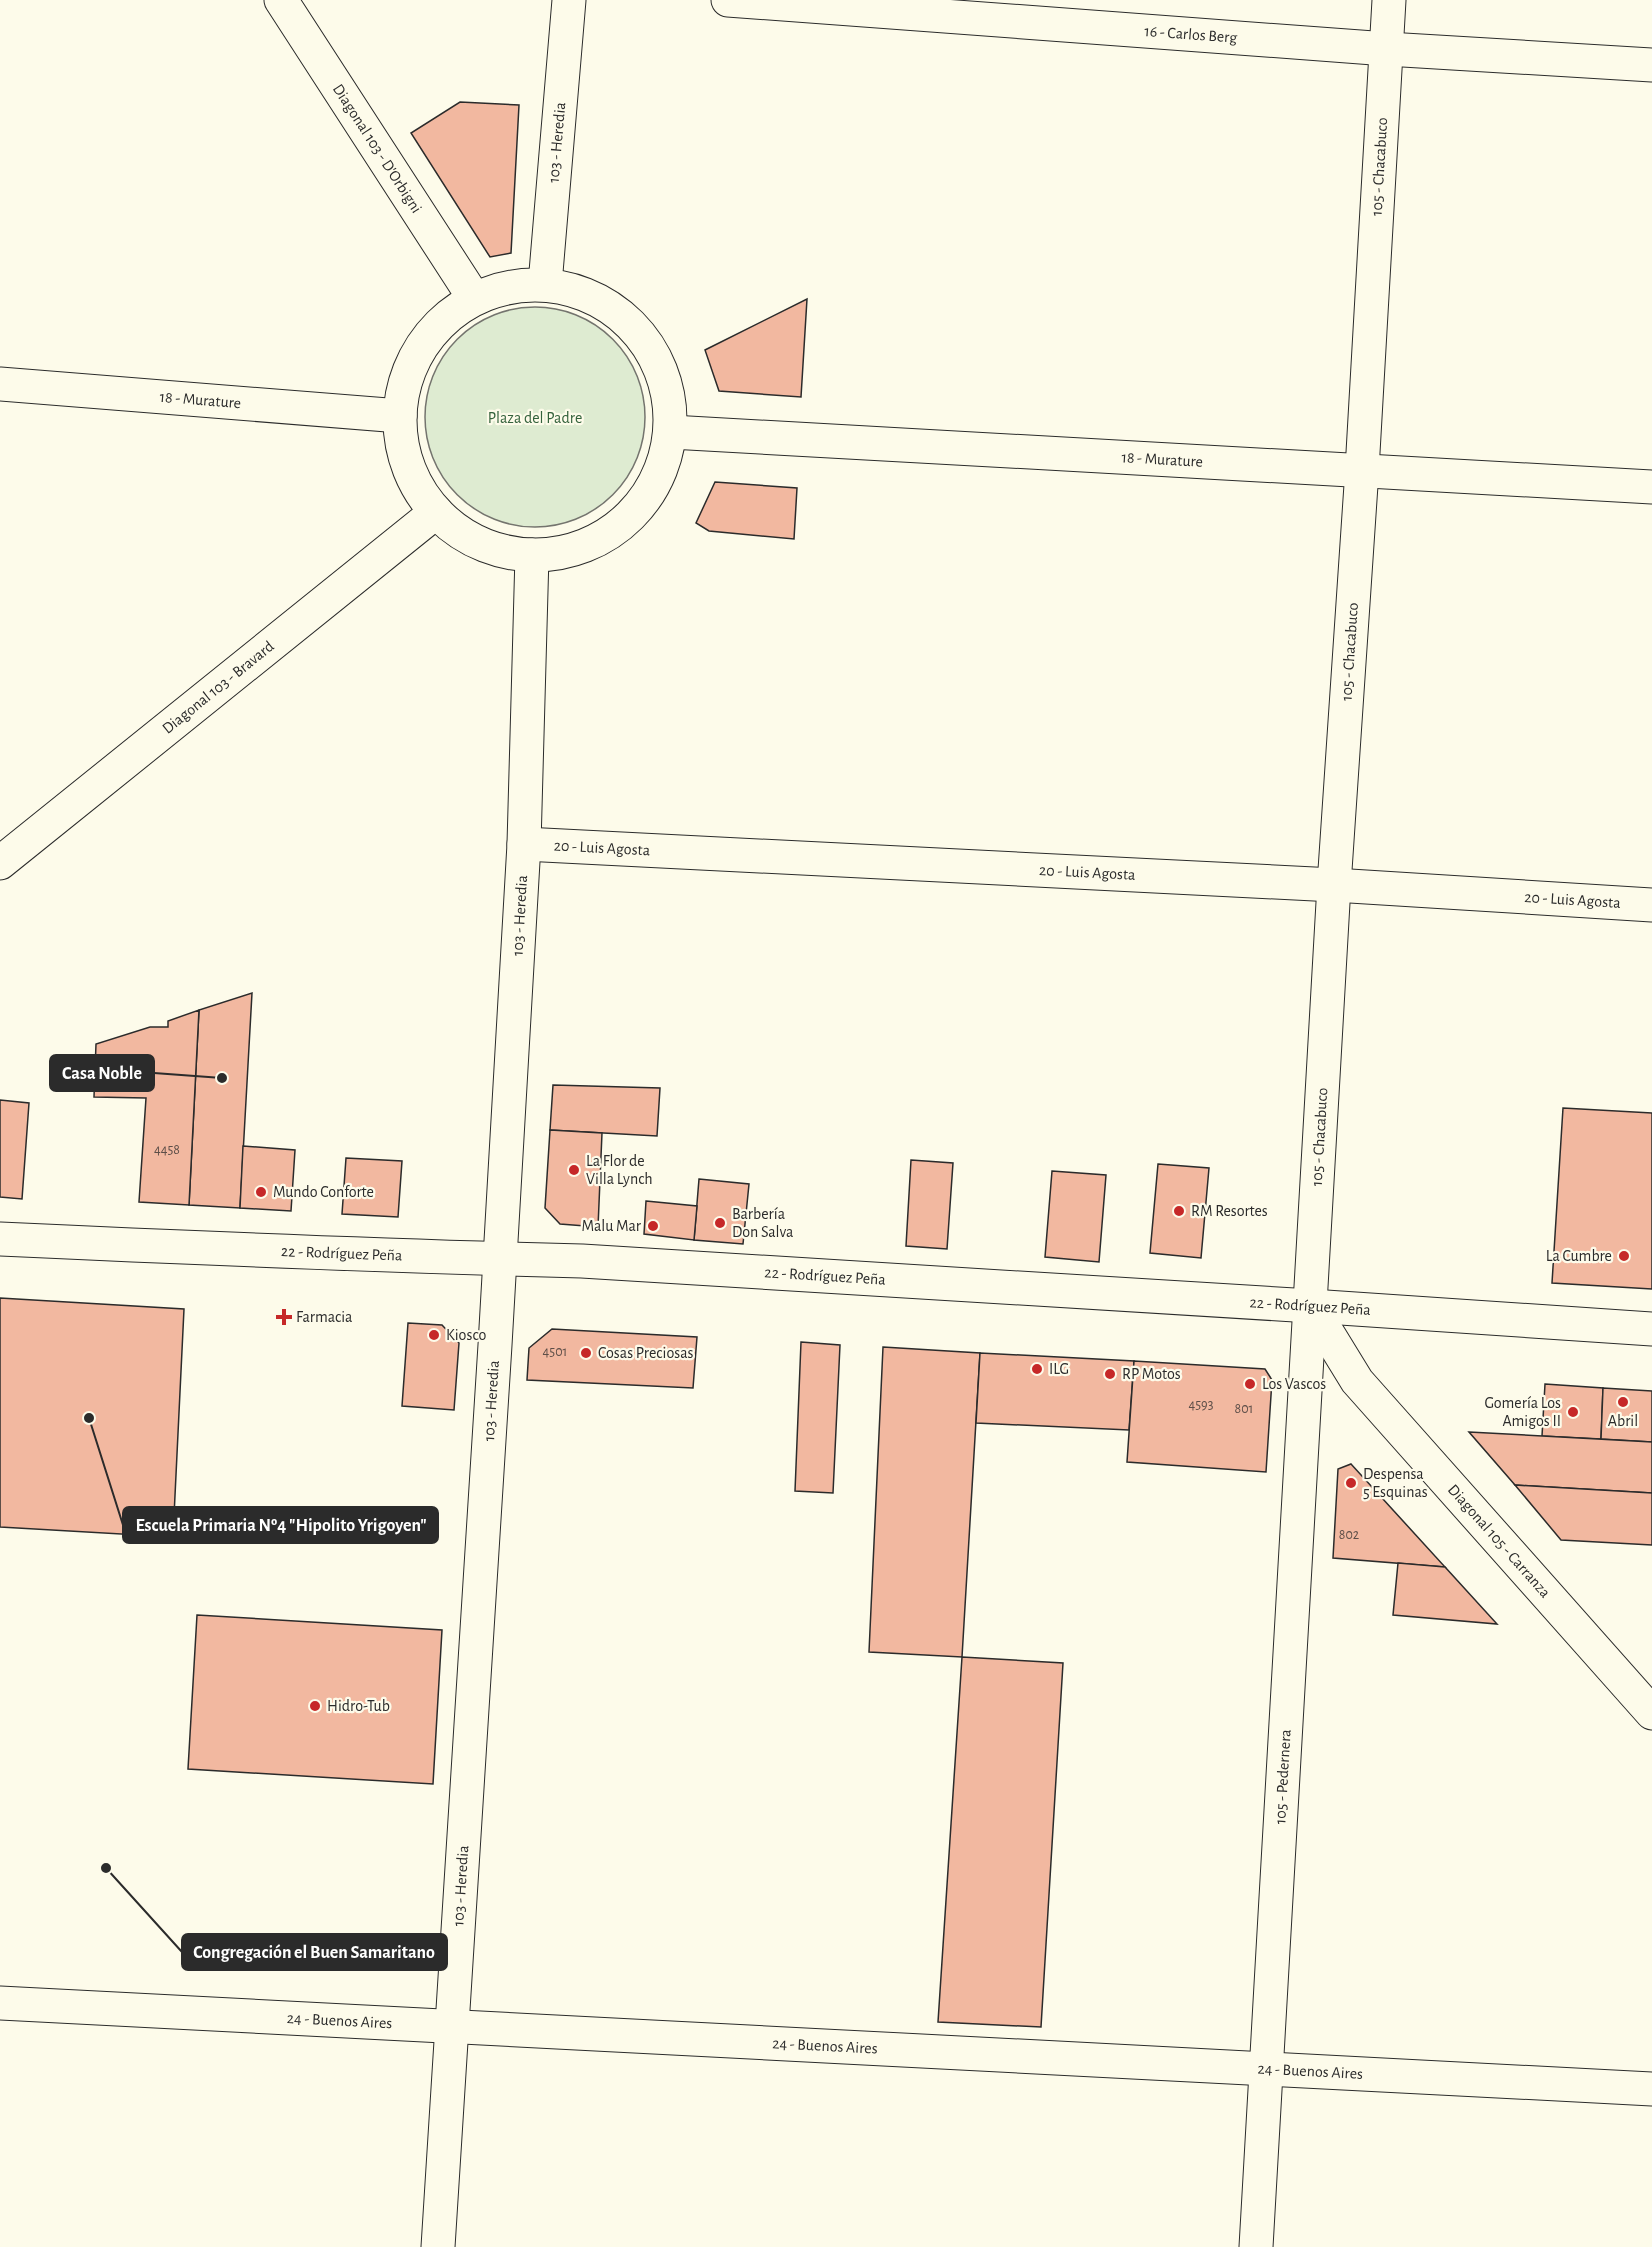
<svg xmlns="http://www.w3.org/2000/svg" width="1652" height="2247" font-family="'Alegreya Sans',sans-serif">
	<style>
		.green { fill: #deebd1; stroke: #74746e; stroke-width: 1.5 }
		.building { fill: #f2b8a0; stroke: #2b2b2b; stroke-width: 1.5 }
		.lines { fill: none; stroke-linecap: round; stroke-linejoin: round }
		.street-casing { stroke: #2b2b2b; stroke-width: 35 }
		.secondary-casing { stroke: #2b2b2b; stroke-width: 35 }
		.street { stroke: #fdfbea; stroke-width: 33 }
		.secondary { stroke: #fdfbea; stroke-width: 33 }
		.poi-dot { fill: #c62828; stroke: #fdfbea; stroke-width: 2 }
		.labels { text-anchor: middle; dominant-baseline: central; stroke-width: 4.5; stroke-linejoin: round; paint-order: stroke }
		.number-label { font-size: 14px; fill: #5d4e48 }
		.street-label { font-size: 16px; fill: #2b2b2b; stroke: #fdfbea }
		.park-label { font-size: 16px; fill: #34623c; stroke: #fdfbea }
		.poi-label { font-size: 16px; fill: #2b2b2b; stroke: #fdfbea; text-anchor: start }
		.leader { fill: none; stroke: #2b2b2b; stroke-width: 2 }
		.callout-dot { fill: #2b2b2b; stroke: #fdfbea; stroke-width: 2 }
		.callout { fill: #2b2b2b; stroke: #2b2b2b; stroke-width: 2 }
		.callout-label { font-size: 18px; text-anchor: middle; font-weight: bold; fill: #fff }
	</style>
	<rect width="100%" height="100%" fill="#fdfbea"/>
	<!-- green -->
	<circle class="green" cx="535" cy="417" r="110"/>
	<!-- building -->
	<g class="building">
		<path d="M460,102L519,105L511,253L490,257L411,133Z"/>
		<path d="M807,299L801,397L719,391L705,350Z"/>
		<path d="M715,482L797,488L794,539L709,531L696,523Z"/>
		<path d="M252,993L240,1208L189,1205L199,1010Z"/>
		<path d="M199,1010L189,1205L139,1202L146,1098L94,1097L96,1044L150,1027H168V1021Z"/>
		<path d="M553,1085L660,1088L657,1136L550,1130Z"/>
		<path d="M0,1100L29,1103L22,1199L0,1197Z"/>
		<path d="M1563,1108L1652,1113V1289L1552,1283Z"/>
		<path d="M550,1130L602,1133L598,1227L560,1224L545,1208Z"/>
		<path d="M243,1146L295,1150L291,1211L240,1208Z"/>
		<path d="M346,1158L402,1161L398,1217L342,1214Z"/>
		<path d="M911,1160L953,1163L947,1249L906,1246Z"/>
		<path d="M1158,1164L1209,1168L1201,1258L1150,1253Z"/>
		<path d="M1052,1171L1106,1175L1099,1262L1045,1257Z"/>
		<path d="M699,1179L749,1184L743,1244L694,1240Z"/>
		<path d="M646,1201L697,1206L694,1240L644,1234Z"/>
		<path d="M0,1298L184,1309L173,1537L0,1527Z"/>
		<path d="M408,1323L442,1325L459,1343L454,1410L402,1406Z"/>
		<path d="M552,1329L697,1337L693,1388L527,1380L529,1348Z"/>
		<path d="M801,1342L840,1345L833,1493L795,1491Z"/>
		<path d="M883,1347L980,1353L962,1657L869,1652Z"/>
		<path d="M980,1353L1134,1361L1129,1430L976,1423Z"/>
		<path d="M1134,1361L1265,1369L1272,1380L1266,1472L1127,1462Z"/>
		<path d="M1545,1384L1603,1388L1601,1439L1542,1436Z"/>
		<path d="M1603,1388L1652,1391V1442L1601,1439Z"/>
		<path d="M1469,1432L1652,1442V1493L1515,1485Z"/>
		<path d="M1351,1464L1445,1567L1333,1558L1338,1469Z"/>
		<path d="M1515,1485L1652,1493V1545L1561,1540Z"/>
		<path d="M1398,1563L1445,1567L1497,1624L1393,1615Z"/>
		<path d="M197,1615L442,1630L433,1784L188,1769Z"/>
		<path d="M962,1657L1063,1663L1041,2027L938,2022Z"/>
	</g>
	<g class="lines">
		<!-- street casing -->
		<g class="street-casing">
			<g id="street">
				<path id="s1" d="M281,0L474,298"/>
				<path id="s2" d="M728,0L1387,49L1652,65"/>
				<path id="s3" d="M545,284L569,0"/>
				<circle cx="535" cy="420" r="135"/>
				<path id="s4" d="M0,384L400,416"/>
				<path id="s5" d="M671,432L1652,487"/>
				<path id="s6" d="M524,844L1334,885L1652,905"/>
				<path id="s7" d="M0,863L436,512"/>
				<path id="s8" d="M1311,1306L1357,1381L1652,1713"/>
				<path id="s9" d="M0,2003L1652,2089"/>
				<path id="s10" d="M438,2247L495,1345L524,844L532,555"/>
				<path id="s11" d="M1256,2247L1334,885L1362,470L1389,0"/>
			</g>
		</g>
		<!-- secondary casing -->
		<g class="secondary-casing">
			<g id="secondary">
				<path id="s12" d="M0,1239C194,1248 388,1256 582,1261L1311,1306L1652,1329"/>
			</g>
		</g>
		<!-- street -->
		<use href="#street" class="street"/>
		<!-- secondary -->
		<use href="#secondary" class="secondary"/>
	</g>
	<!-- markers -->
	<g class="poi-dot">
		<circle cx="574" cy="1170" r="6"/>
		<circle cx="261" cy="1192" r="6"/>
		<circle cx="1179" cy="1211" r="6"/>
		<circle cx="720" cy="1223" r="6"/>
		<circle cx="653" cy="1226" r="6"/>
		<circle cx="1624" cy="1256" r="6"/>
		<path d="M281 1308h6v6h6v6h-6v6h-6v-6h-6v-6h6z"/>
		<circle cx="434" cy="1335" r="6"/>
		<circle cx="586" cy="1353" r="6"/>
		<circle cx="1037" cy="1369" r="6"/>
		<circle cx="1110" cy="1374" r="6"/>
		<circle cx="1250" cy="1384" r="6"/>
		<circle cx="1623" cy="1402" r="6"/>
		<circle cx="1573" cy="1412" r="6"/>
		<circle cx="1351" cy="1483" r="6"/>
		<circle cx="315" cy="1706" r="6"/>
	</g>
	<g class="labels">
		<!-- number labels -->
		<g class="number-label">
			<text x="167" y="1150">4458</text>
			<text x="555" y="1352">4501</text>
			<text x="1201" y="1405">4593</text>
			<text x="1244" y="1409">801</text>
			<text x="1349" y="1535">802</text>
		</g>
		<!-- street labels -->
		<g class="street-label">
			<text stroke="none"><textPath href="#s2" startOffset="464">16 - Carlos Berg</textPath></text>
			<text stroke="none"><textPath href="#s3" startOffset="142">103 - Heredia</textPath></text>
			<text stroke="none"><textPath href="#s1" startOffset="177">Diagonal 103 - D'Orbigni</textPath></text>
			<text stroke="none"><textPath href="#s11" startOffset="2084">105 - Chacabuco</textPath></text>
			<text stroke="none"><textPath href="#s4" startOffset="201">18 - Murature</textPath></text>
			<text stroke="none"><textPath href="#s5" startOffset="492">18 - Murature</textPath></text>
			<text stroke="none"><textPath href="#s11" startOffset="1598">105 - Chacabuco</textPath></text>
			<text stroke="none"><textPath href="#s7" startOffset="280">Diagonal 103 - Bravard</textPath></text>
			<text stroke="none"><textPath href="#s6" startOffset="78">20 - Luis Agosta</textPath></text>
			<text stroke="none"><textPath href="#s6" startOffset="564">20 - Luis Agosta</textPath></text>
			<text stroke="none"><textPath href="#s6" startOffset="1050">20 - Luis Agosta</textPath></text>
			<text stroke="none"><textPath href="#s10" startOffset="1334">103 - Heredia</textPath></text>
			<text stroke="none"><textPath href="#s11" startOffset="1112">105 - Chacabuco</textPath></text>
			<text stroke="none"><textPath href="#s12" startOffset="342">22 - Rodríguez Peña</textPath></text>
			<text stroke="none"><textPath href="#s12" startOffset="826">22 - Rodríguez Peña</textPath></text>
			<text stroke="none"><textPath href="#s12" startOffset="1312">22 - Rodríguez Peña</textPath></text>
			<text stroke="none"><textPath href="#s10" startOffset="848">103 - Heredia</textPath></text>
			<text stroke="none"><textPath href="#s8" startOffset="302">Diagonal 105 - Carranza</textPath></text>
			<text stroke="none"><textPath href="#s11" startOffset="471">105 - Pedernera</textPath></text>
			<text stroke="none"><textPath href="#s10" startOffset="362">103 - Heredia</textPath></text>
			<text stroke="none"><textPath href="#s9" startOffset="340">24 - Buenos Aires</textPath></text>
			<text stroke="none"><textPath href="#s9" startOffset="826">24 - Buenos Aires</textPath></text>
			<text stroke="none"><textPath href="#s9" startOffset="1312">24 - Buenos Aires</textPath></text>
		</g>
		<!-- park labels -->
		<g class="park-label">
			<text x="535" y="418">Plaza del Padre</text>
		</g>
		<!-- poi labels -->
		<g class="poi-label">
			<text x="586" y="1161">La Flor de<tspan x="586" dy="18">Villa Lynch</tspan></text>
			<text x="273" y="1192">Mundo Conforte</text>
			<text x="1191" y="1211">RM Resortes</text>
			<text x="732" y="1214">Barbería<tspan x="732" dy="18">Don Salva</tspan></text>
			<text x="641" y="1226" text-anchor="end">Malu Mar</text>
			<text x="1612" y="1256" text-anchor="end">La Cumbre</text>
			<text x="296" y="1317">Farmacia</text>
			<text x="446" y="1335">Kiosco</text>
			<text x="598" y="1353">Cosas Preciosas</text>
			<text x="1049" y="1369">ILG</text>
			<text x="1122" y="1374">RP Motos</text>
			<text x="1262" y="1384">Los Vascos</text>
			<text x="1561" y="1403" text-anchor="end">Gomería Los<tspan x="1561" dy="18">Amigos II</tspan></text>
			<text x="1623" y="1421" text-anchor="middle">Abril</text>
			<text x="1363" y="1474">Despensa<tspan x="1363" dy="18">5 Esquinas</tspan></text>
			<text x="327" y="1706">Hidro-Tub</text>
		</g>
	</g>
	<!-- callouts -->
	<path class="leader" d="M222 1078L154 1073M89 1418L123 1525M106 1868L182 1952"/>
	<g class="callout-dot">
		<circle cx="222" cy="1078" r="6"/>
		<circle cx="89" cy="1418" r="6"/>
		<circle cx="106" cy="1868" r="6"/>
	</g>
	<g class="callout">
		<rect x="50" y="1055" width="104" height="36" rx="6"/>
		<rect x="123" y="1507" width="315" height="36" rx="6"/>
		<rect x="182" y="1934" width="265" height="36" rx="6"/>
	</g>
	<g class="callout-label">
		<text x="102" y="1079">Casa Noble</text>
		<text x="281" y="1531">Escuela Primaria Nº4 "Hipolito Yrigoyen"</text>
		<text x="314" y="1958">Congregación el Buen Samaritano</text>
	</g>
</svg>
